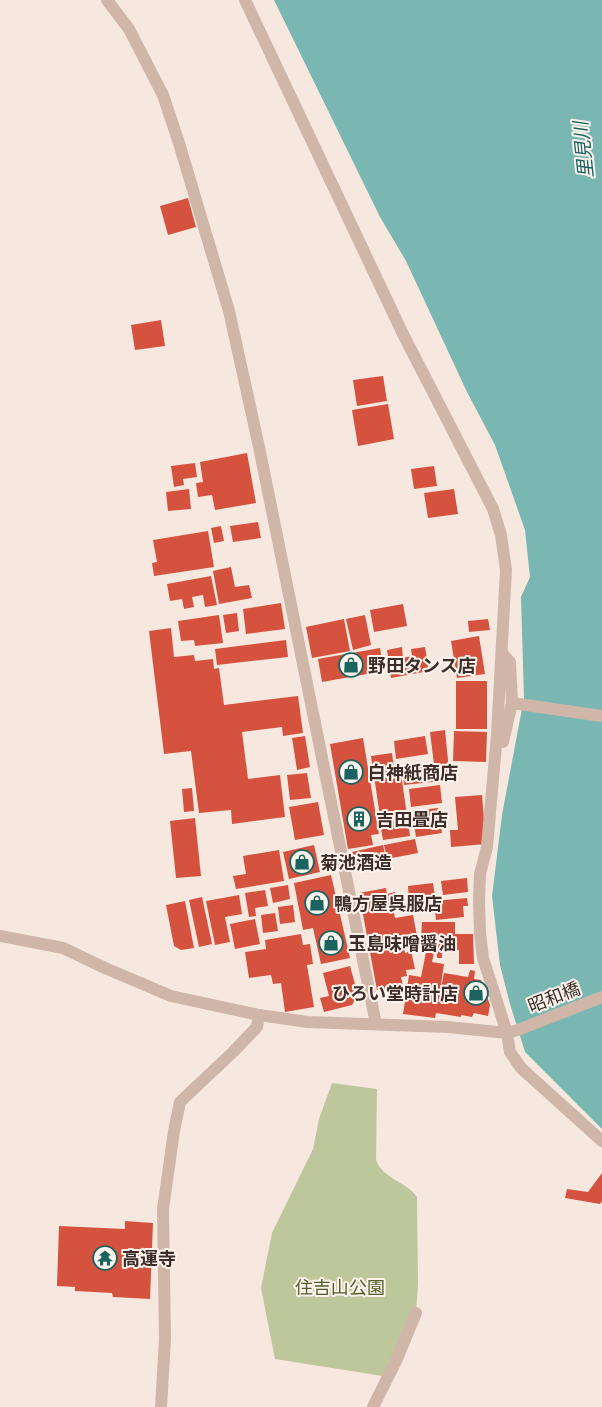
<svg xmlns="http://www.w3.org/2000/svg" width="602" height="1407" font-family="'PT Sans','Noto Sans JP',sans-serif">
	<style>
		.green { fill: #bec79c }
		.water { fill: #7ab7b2 }
		.building { fill: #d4523e }
		.lines { fill: none; stroke-linecap: round; stroke-linejoin: round }
		.street { stroke: #d0b6a8; stroke-width: 12 }
		.labels { text-anchor: middle; dominant-baseline: central; stroke-width: 4; stroke-linejoin: round; paint-order: stroke }
		.poi-label { font-size: 18px; font-weight: bold; fill: #3c2d29; stroke: #fcf3ec; text-anchor: start }
		.street-label { font-size: 18px; fill: #3c2d29; stroke: #fcf3ec }
		.park-label { font-size: 18px; fill: #515e29; stroke: #fcf3ec }
		.water-label { font-size: 19px; font-style: italic; fill: #196460; stroke: #fcf3ec }
	</style>
	<rect width="100%" height="100%" fill="#f6e8df"/>
	<!-- green -->
	<path class="green" d="M332,1083L377,1089L376,1160C383,1179 406,1181 417,1197L418,1284L416,1313L389,1377L275,1359L261,1288L272,1233L313,1149L319,1119Z"/>
	<!-- water -->
	<path class="water" d="M274,0H602V1129L525,1052L510,1004L500,965L492,896L502,815L524,698L521,597L530,577L525,530L495,445L467,392L406,261L380,217Z"/>
	<!-- building -->
	<g class="building">
		<path d="M188,198L196,227L168,235L160,206Z"/>
		<path d="M161,320L165,346L135,350L131,325Z"/>
		<path d="M383,376L387,401L357,406L353,380Z"/>
		<path d="M388,404L394,439L358,446L352,410Z"/>
		<path d="M247,453L256,503L215,510L212,495L198,497L196,483L203,482L200,462Z"/>
		<path d="M195,463L197,477L183,479L184,485L174,487L171,466Z"/>
		<path d="M434,466L437,486L414,489L411,469Z"/>
		<path d="M189,489L191,509L168,511L166,492Z"/>
		<path d="M454,489L458,514L428,518L424,493Z"/>
		<path d="M258,522L261,538L233,542L230,526Z"/>
		<path d="M221,526L224,541L214,543L211,528Z"/>
		<path d="M208,531L214,567L154,576L152,563L157,562L153,540Z"/>
		<path d="M231,567L235,587L249,585L252,598L219,604L213,571Z"/>
		<path d="M211,576L217,605L205,607L203,595L192,597L194,607L184,609L182,599L170,601L167,584Z"/>
		<path d="M281,603L285,629L246,634L243,609Z"/>
		<path d="M403,604L407,626L374,632L370,610Z"/>
		<path d="M237,613L239,631L226,633L223,615Z"/>
		<path d="M219,615L223,643L195,646L194,640L181,641L178,621Z"/>
		<path d="M365,615L371,645L353,650L346,619Z"/>
		<path d="M344,619L350,651L312,658L306,627Z"/>
		<path d="M488,619L490,630L469,632L468,621Z"/>
		<path d="M171,628L174,657L194,655L195,661L213,659L214,669L219,668L224,705L298,696L303,733L283,736L282,727L242,732L248,779L280,775L285,817L232,824L231,810L199,813L191,751L164,754L149,631Z"/>
		<path d="M479,636L485,674L457,678L451,641Z"/>
		<path d="M286,640L288,657L217,665L215,649Z"/>
		<path d="M402,647L403,658L412,656L411,649L425,647L429,671L391,678L387,650Z"/>
		<path d="M380,648L384,671L322,682L318,659Z"/>
		<rect x="456" y="681" width="31" height="48"/>
		<path d="M445,730L450,780L404,785L402,767L434,764L430,732Z"/>
		<path d="M454,731L487,732L486,762L453,761Z"/>
		<path d="M305,736L310,767L297,770L292,738Z"/>
		<path d="M425,736L428,754L396,759L394,741Z"/>
		<path d="M363,738L379,834L371,835L373,845L348,849L330,744Z"/>
		<path d="M392,753L394,768L400,767L410,836L383,840L381,829L390,827L388,815L380,816L371,756Z"/>
		<path d="M307,773L311,798L290,800L287,775Z"/>
		<path d="M440,785L442,803L411,807L409,789Z"/>
		<path d="M192,788L194,811L184,812L182,789Z"/>
		<path d="M482,795L486,844L451,847L450,830H458L455,797Z"/>
		<path d="M318,802L324,835L295,840L289,807Z"/>
		<path d="M438,808L442,833L416,837L412,811Z"/>
		<path d="M195,818L201,876L176,878L170,821Z"/>
		<path d="M415,839L418,853L387,859L384,845Z"/>
		<path d="M314,845L320,872L289,879L283,852Z"/>
		<path d="M383,845L386,859L355,866L352,852Z"/>
		<path d="M279,850L284,881L236,889L233,876L246,874L243,856Z"/>
		<path d="M331,875L350,958L321,964L313,928L303,930L294,883Z"/>
		<path d="M467,878L468,892L443,895L441,881Z"/>
		<path d="M433,883L435,897L409,900L408,886Z"/>
		<path d="M288,885L290,899L273,903L270,888Z"/>
		<path d="M386,888L387,894L395,892L396,896L391,897L395,918L413,915L417,936L402,938L405,953L411,951L415,969L406,970L407,976L401,977L403,986L377,990L359,893Z"/>
		<path d="M265,890L268,906L255,908L256,916L249,917L245,893Z"/>
		<path d="M239,895L242,914L225,917L230,942L215,945L206,901Z"/>
		<path d="M202,897L212,944L199,947L189,900Z"/>
		<path d="M467,898L468,906H463L464,917L436,920L434,901Z"/>
		<path d="M185,901L194,948L181,950L174,946L166,905Z"/>
		<path d="M293,905L295,922L280,924L278,907Z"/>
		<path d="M275,913L278,931L263,933L261,915Z"/>
		<path d="M255,919L260,944L235,949L230,924Z"/>
		<path d="M422,922H455V934H473L474,964H459V950H442V958H437L436,941H421Z"/>
		<path d="M301,934L303,945L310,944L313,964L307,965L314,1007L285,1012L281,983L273,984L271,975L249,978L245,952L266,949L265,940Z"/>
		<path d="M426,952L434,953L432,962L444,964L439,997L444,973L468,977L470,970L475,971L474,979L481,980L490,1005L488,1016L474,1013L472,1017L461,1015V1017L436,1013L435,1018L403,1014L409,975L421,977Z"/>
		<path d="M350,966L358,995L352,1005L324,1012L320,998L329,996L323,973Z"/>
		<path d="M602,1173V1201L600,1204L565,1198L567,1189L588,1192Z"/>
		<path d="M125,1221L153,1223L150,1299L113,1297L112,1293L75,1291V1287L57,1286L59,1226L125,1229Z"/>
	</g>
	<g class="lines">
		<!-- street -->
		<g class="street">
			<path d="M107,0L129,29L163,95L179,143L229,311L259,447L376,1024"/>
			<path d="M245,0L403,334L493,509L501,535L506,570L497,734L487,847L480,874L479,900L480,933L483,958L507,1033L510,1052L521,1068L602,1141"/>
			<path d="M502,653L510,662L512,703L602,716"/>
			<path d="M503,742L512,703"/>
			<path d="M0,936L63,948L105,968L171,996L259,1015L308,1022L448,1027L507,1033L518,1030L602,997"/>
			<path d="M161,1407L165,1339L163,1209L174,1131L180,1102L233,1052L257,1027L259,1015"/>
			<path d="M373,1407L397,1359L416,1313"/>
		</g>
	</g>
	<!-- icons -->
	<defs>
		<g id="shop-ring" transform="scale(1.25)"><circle r="9.5" fill="#fcf3ec" stroke="#196460" stroke-width="1.5"/><path d="M-5-2.5h2.3a2.7 3.5 0 0 1 5.4 0H5L5.5 6h-11ZM-1.5-2.5h3a1.5 2.3 0 0 0-3 0Z" fill="#196460"/></g>
		<g id="building-ring" transform="scale(1.25)"><circle r="9.5" fill="#fcf3ec" stroke="#196460" stroke-width="1.5"/><path d="M-4-6H4V6H1V3H-1V6H-4ZM-2.5-4.3h1.7v1.8h-1.7ZM.8-4.3h1.7v1.8H.8ZM-2.5-1h1.7V.8h-1.7ZM.8-1h1.7V.8H.8Z" fill="#196460"/></g>
		<g id="temple-ring" transform="scale(1.25)"><circle r="9.5" fill="#fcf3ec" stroke="#196460" stroke-width="1.5"/><path d="M0-6L5-2H3V0L6.5 2.5H4V6H1.5V3h-3V6H-4V2.5H-6.5L-3 0V-2H-5Z" fill="#196460"/></g>
	</defs>
	<g fill-rule="evenodd">
		<use href="#shop-ring" x="351" y="665"/>
		<use href="#shop-ring" x="351" y="772"/>
		<use href="#building-ring" x="359" y="819"/>
		<use href="#shop-ring" x="302" y="862"/>
		<use href="#shop-ring" x="317" y="903"/>
		<use href="#shop-ring" x="331" y="943"/>
		<use href="#shop-ring" x="476" y="993"/>
		<use href="#temple-ring" x="105" y="1258"/>
	</g>
	<g class="labels">
		<!-- poi labels -->
		<g class="poi-label">
			<text x="368" y="665">野田タンス店</text>
			<text x="368" y="772">白神紙商店</text>
			<text x="376" y="819">吉田畳店</text>
			<text x="320" y="862">菊池酒造</text>
			<text x="334" y="903">鴨方屋呉服店</text>
			<text x="348" y="943">玉島味噌醤油</text>
			<text x="458" y="993" text-anchor="end">ひろい堂時計店</text>
			<text x="122" y="1258">高運寺</text>
		</g>
		<!-- street labels -->
		<g class="street-label">
			<text transform="translate(554 997) rotate(-21)">昭和橋</text>
		</g>
		<!-- park labels -->
		<g class="park-label">
			<text x="340" y="1287">住吉山公園</text>
		</g>
		<!-- water labels -->
		<g class="water-label">
			<text transform="translate(583 150) rotate(-96)">里見川</text>
		</g>
	</g>
</svg>
